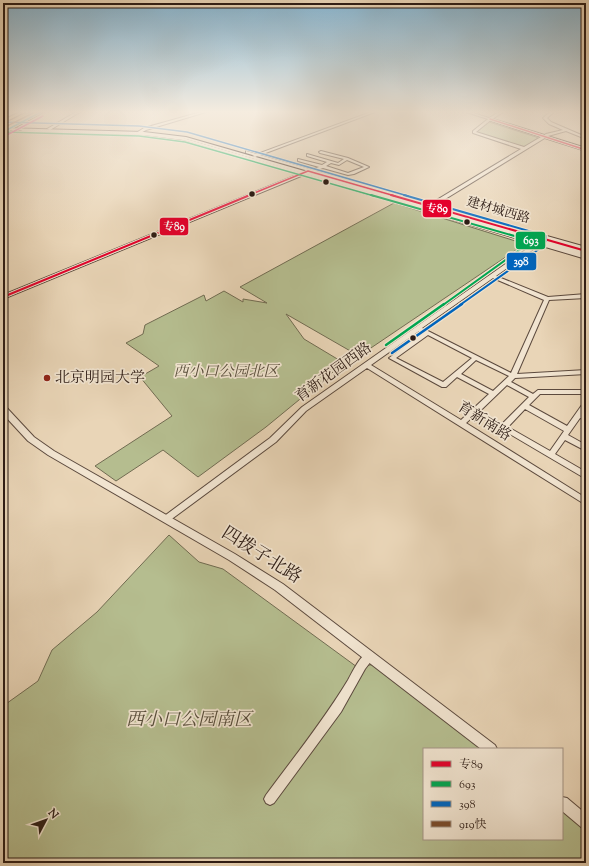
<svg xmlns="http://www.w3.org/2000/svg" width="589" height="866" font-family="'Sorts Mill Goudy','Noto Serif SC',serif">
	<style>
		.green { fill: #b5bd8f; stroke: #716c52 }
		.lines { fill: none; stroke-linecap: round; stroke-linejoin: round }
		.minor-casing { stroke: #5c4a3e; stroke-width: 2 }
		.tertiary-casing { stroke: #5c4a3e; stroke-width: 2 }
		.secondary-casing { stroke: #2d1c15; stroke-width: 2 }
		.primary-casing { stroke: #2d1c15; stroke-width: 2 }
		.motorway-casing { stroke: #2d1c15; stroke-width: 2 }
		.minor { fill: #f1e4d0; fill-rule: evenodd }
		.tertiary { fill: #f1e4d0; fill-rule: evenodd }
		.secondary { fill: #f1e4d0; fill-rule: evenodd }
		.primary { fill: #e4ba7c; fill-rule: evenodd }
		.motorway { fill: #e4ba7c; fill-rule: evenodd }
		.motorway-bridge-casing { stroke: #2d1c15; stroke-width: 8; stroke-linecap: butt }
		.motorway-bridge { stroke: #e4ba7c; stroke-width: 6 }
		.bus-1-far1-casing { stroke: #f1e4d0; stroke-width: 3 }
		.bus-1-casing { stroke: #f1e4d0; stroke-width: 4 }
		.bus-2-far2-casing { stroke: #f1e4d0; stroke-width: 3 }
		.bus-2-far1-casing { stroke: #f1e4d0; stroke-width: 4 }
		.bus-2-casing { stroke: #f1e4d0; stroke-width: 5 }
		.bus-3-far2-casing { stroke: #f1e4d0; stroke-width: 3 }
		.bus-3-far1-casing { stroke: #f1e4d0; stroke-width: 4 }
		.bus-3-casing { stroke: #f1e4d0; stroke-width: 5 }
		.bus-4-casing { stroke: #f1e4d0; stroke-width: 3 }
		.bus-5-casing { stroke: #f1e4d0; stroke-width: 3 }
		.bus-6-casing { stroke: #f1e4d0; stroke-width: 3 }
		.bus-1-far1 { stroke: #e4002b; stroke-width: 1.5 }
		.bus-1 { stroke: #e4002b; stroke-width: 2 }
		.bus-2-far2 { stroke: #00a651; stroke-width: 1.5 }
		.bus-2-far1 { stroke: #00a651; stroke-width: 2 }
		.bus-2 { stroke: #00a651; stroke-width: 2.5 }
		.bus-3-far2 { stroke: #0065bd; stroke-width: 1.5 }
		.bus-3-far1 { stroke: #0065bd; stroke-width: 2 }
		.bus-3 { stroke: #0065bd; stroke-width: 2.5 }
		.bus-4 { stroke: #7a4b2a; stroke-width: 1.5 }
		.bus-5 { stroke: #049bbc; stroke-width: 1.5 }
		.bus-6 { stroke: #e5007d; stroke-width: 1.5 }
		.bus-dot { fill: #2d1c15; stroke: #f1e4d0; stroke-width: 1.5 }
		.poi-dot { fill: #8f2418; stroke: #f1e4d0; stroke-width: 1.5 }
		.labels { text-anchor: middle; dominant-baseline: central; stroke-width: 3.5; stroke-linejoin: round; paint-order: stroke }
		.far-street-label { font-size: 13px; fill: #2d1c15; stroke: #f1e4d0 }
		.park-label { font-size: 15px; font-style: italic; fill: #564c3a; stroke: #f1e4d0 }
		.street-label { font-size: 15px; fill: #2d1c15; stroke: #f1e4d0 }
		.poi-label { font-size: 15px; fill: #2d1c15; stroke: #f1e4d0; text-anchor: start }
		.near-street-label { font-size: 18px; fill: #2d1c15; stroke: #f1e4d0 }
		.near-park-label { font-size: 18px; font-style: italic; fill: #564c3a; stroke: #f1e4d0 }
		.line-badge { stroke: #f1e4d0; stroke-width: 1.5 }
		.badge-label { font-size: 11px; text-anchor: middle; font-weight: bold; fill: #fff }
	</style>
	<rect width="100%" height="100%" fill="#e9d5b7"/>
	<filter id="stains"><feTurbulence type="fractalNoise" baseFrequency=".005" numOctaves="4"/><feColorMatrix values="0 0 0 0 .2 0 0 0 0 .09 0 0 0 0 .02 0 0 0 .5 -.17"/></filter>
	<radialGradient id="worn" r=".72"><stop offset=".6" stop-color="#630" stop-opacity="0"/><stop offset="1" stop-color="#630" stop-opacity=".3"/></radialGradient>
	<!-- green -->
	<g class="green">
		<path d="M489,122L536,137L538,138L523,148L476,132Z"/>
		<path d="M394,203L525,244L359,356L286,314L304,339L344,363L266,427L198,477L163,450L116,481L95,466L172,416L140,377L159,366L126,343L143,334L145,325L204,295L206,301L224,291L243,302V299L267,303L240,287Z"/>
		<path d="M169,535L199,562L223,569L357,667L376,664L488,749H424V839H562V805L586,823V863H3V706L38,681L52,650L97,612Z"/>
	</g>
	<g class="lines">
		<!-- minor casing -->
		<g class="minor-casing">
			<g id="minor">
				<path d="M201,112H206L146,130L139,134L136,133L144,128Z"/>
				<path d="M371,112H375L255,157L252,156Z"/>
				<path d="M466,112H470L492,119L476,132L524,147L546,134L563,130L549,124L543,118L550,112H554L547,118L551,122L586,137V139L566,131L548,136L429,209H425V207L521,149L473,133V131L488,119Z"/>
				<path d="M321,151L348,158L369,167L354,174L348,175L323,168L306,174L3,299V295L304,172L319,167L298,161V159L322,165L327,162L307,156V154L338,163L344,159L320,153L319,152ZM347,160L364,167L348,173L326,166L331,163L339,165Z"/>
				<path d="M540,238L544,239L538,246L496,276L548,297L586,294V298L549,300L517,374L586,370V374L515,378L511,382L533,394L538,390H586V394H540L529,405L567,426L584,402H586V409L583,413L586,415V420L580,418L568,435L586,445V451L565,440L555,454L586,472V476H581L476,414L466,423L586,498V505L367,368L306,411L276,442L169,521L166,522L163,521L162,519L163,517L270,438L302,407L534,244ZM493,278L544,300L511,373L422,328ZM419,331L423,333L389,358L442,387H446L457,377L489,394L461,420L371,365ZM428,335L472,358L443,382L396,358ZM476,360L509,376L493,391L461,374ZM507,385L529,397L502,424L480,411ZM525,409L564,431L550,451L508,427Z"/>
				<path d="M370,651L373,653L375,656L365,669L341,712L274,803L270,805L266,803L264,799L266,795C294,757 324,720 348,680C353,671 360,655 370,651Z"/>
			</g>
		</g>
		<!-- tertiary casing -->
		<g class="tertiary-casing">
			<g id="tertiary">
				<path d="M76,112H80L50,130L47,129Z"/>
				<path d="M499,112H503L491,120H489V118Z"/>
				<path d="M22,130L143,133L183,138L586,255V259L183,140L143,135L21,132Z"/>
				<path d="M246,151L586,247V251L246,153Z"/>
				<path d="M3,406L6,407L34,437L54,451L235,554L283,584L495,745L497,749H481L275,590L229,560L48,455L28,441L3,414Z"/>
				<path d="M562,797L567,798L586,814V829L581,827L562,811Z"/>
			</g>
		</g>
		<!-- secondary casing -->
		<g class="secondary-casing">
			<g id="secondary">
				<path d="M490,118L586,148V151L488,120Z"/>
				<path d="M3,128L144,132L186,137L586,252V256L186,139L144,134L3,130Z"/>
			</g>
		</g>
		<!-- primary casing -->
		<g class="primary-casing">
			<g id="primary">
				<path d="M20,112H25L3,123V120Z"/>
				<path d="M38,112H43L3,134V130Z"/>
			</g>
		</g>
		<!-- motorway casing -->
		<g class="motorway-casing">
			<path id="motorway" d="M31,112H38L26,118L21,117Z"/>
		</g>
		<!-- minor -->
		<use href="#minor" class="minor"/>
		<!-- tertiary -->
		<use href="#tertiary" class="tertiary"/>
		<!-- secondary -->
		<use href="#secondary" class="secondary"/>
		<!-- primary -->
		<use href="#primary" class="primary"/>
		<!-- motorway -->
		<use href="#motorway" class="motorway"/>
		<!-- motorway-bridge casing -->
		<g class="motorway-bridge-casing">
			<path id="motorway-bridge" d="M3,128L24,117"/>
		</g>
		<!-- motorway-bridge -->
		<use href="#motorway-bridge" class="motorway-bridge"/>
		<!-- bus-1-far1 casing -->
		<g class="bus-1-far1-casing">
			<g id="bus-1-far1">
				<path d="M490,119L586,150"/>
				<path d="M247,196L308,171L395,196"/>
			</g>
		</g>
		<!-- bus-1 casing -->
		<g class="bus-1-casing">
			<g id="bus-1">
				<path d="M391,195L586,251"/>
				<path d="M3,297L250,195"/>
			</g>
		</g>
		<!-- bus-2-far2 casing -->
		<g class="bus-2-far2-casing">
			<path id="bus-2-far2" d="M3,132L139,136L185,142L374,196"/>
		</g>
		<!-- bus-2-far1 casing -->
		<g class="bus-2-far1-casing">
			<path id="bus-2-far1" d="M371,195L532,241L443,305"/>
		</g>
		<!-- bus-2 casing -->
		<g class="bus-2-casing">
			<path id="bus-2" d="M386,345L444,304"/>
		</g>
		<!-- bus-3-far2 casing -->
		<g class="bus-3-far2-casing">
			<path id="bus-3-far2" d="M3,122L139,126L187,132L408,196"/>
		</g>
		<!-- bus-3-far1 casing -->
		<g class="bus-3-far1-casing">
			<path id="bus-3-far1" d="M404,195L546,236V241L539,249L460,305"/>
		</g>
		<!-- bus-3 casing -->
		<g class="bus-3-casing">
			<path id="bus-3" d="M392,353L462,304"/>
		</g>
		<!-- bus-4 casing -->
		<g class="bus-4-casing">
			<path id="bus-4" d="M3,128L35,112"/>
		</g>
		<!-- bus-5 casing -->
		<g class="bus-5-casing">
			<path id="bus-5" d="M3,132L41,112"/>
		</g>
		<!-- bus-6 casing -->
		<g class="bus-6-casing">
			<path id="bus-6" d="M5,136L43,116"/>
		</g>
		<!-- bus-1-far1 -->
		<use href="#bus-1-far1" class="bus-1-far1"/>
		<!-- bus-1 -->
		<use href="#bus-1" class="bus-1"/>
		<!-- bus-2-far2 -->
		<use href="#bus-2-far2" class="bus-2-far2"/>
		<!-- bus-2-far1 -->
		<use href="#bus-2-far1" class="bus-2-far1"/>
		<!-- bus-2 -->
		<use href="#bus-2" class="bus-2"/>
		<!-- bus-3-far2 -->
		<use href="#bus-3-far2" class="bus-3-far2"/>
		<!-- bus-3-far1 -->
		<use href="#bus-3-far1" class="bus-3-far1"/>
		<!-- bus-3 -->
		<use href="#bus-3" class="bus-3"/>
		<!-- bus-4 -->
		<use href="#bus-4" class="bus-4"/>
		<!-- bus-5 -->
		<use href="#bus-5" class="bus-5"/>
		<!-- bus-6 -->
		<use href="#bus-6" class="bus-6"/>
	</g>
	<!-- sky -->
	<linearGradient id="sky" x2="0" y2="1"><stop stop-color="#87b6d2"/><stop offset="0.48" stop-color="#f5ecdf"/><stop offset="1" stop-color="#f5ecdf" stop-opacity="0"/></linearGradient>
	<rect width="589" height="233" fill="url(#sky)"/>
	<!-- markers -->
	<g class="bus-dot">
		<circle cx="326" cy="182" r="3.5"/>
		<circle cx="252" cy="194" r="3.5"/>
		<circle cx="467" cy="222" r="3.5"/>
		<circle cx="154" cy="235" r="3.5"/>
		<circle cx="413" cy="338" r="3.5"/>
	</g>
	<circle class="poi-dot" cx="47" cy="378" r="4"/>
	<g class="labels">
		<!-- far-street labels -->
		<g class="far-street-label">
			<text transform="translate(498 211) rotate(16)">建材城西路</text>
		</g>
		<!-- park labels -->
		<g class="park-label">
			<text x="226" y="372">西小口公园北区</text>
		</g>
		<!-- street labels -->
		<g class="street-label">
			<text transform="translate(334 373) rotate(-36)">育新花园西路</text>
			<text transform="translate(484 422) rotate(32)">育新南路</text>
		</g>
		<!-- poi labels -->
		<g class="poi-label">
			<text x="55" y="378">北京明园大学</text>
		</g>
		<!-- near-street labels -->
		<g class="near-street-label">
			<text transform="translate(261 556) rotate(32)">四拨子北路</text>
		</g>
		<!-- near-park labels -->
		<g class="near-park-label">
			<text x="189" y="721">西小口公园南区</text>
		</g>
	</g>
	<g class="line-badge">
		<rect x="422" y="199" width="30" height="19" rx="4" fill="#e4002b"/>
		<rect x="159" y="217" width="30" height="19" rx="4" fill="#e4002b"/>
		<rect x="515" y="231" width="31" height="19" rx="4" fill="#00a651"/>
		<rect x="506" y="252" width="31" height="19" rx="4" fill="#0065bd"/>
	</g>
	<g class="badge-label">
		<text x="437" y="212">专89</text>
		<text x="174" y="230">专89</text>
		<text x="531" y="244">693</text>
		<text x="521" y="265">398</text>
	</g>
	<!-- margin -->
	<rect width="589" height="866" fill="none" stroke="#e9d5b7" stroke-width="16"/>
	<rect x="4" y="4" width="581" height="858" fill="none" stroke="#2d1c15" stroke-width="2"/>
	<rect x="8" y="8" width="573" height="850" fill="none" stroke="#2d1c15"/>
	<!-- legend -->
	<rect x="423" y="748" width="140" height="92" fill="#f1e4d0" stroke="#a39485"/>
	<rect x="431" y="761" width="20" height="6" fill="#e4002b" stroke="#a39485"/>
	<text x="459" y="768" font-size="12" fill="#2d1c15">专89</text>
	<rect x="431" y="781" width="20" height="6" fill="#00a651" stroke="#a39485"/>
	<text x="459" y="788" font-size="12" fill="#2d1c15">693</text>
	<rect x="431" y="801" width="20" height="6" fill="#0065bd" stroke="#a39485"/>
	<text x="459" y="808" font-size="12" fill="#2d1c15">398</text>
	<rect x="431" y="821" width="20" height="6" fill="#7a4b2a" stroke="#a39485"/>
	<text x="459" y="828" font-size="12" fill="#2d1c15">919快</text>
	<!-- north arrow -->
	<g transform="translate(46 820) rotate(49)" stroke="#f1e4d0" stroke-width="3" paint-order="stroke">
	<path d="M0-3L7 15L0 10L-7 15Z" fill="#2d1c15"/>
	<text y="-6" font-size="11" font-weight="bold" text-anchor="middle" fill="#2d1c15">N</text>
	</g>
	<rect width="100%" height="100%" filter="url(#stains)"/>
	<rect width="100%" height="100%" fill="url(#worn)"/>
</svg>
